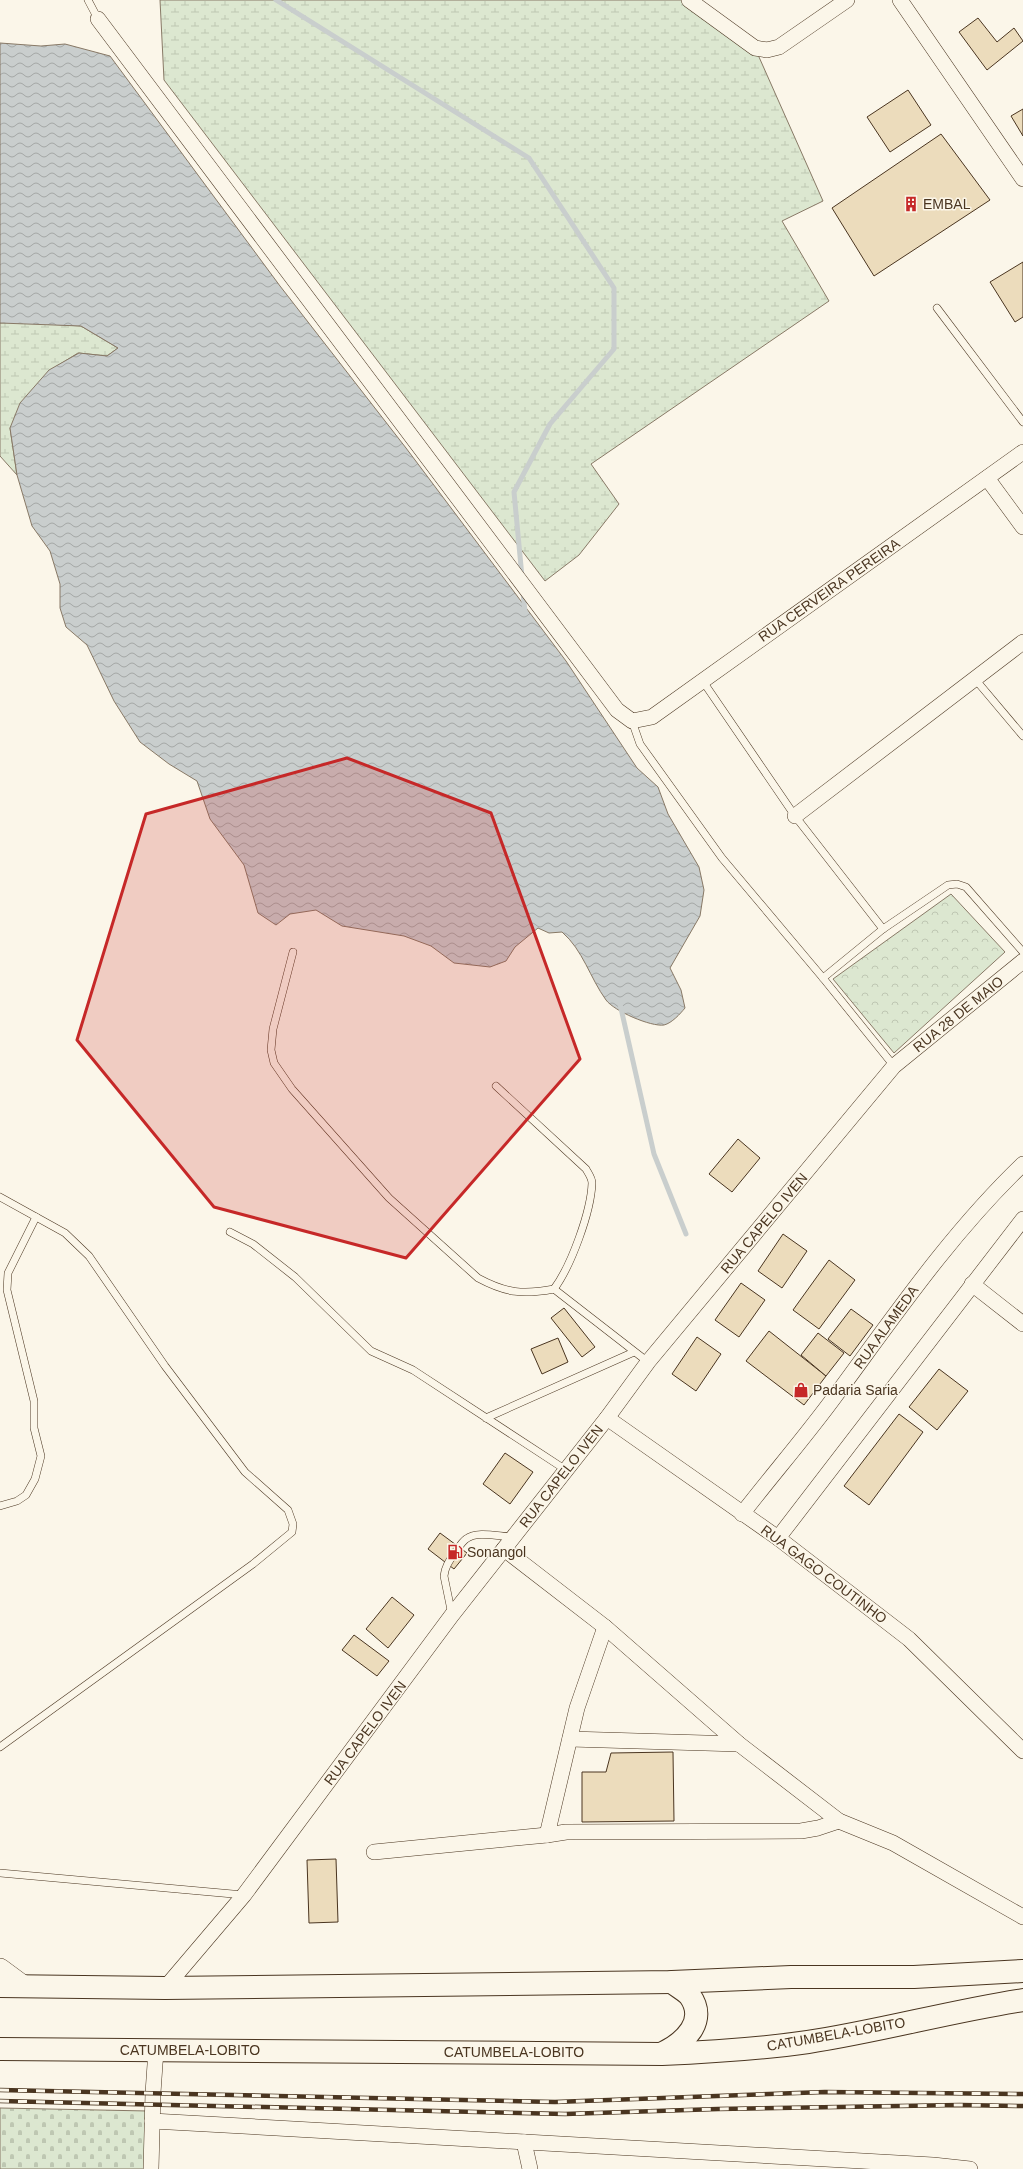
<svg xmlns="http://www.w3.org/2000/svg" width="1023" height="2169" font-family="Helvetica,sans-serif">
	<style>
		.wetland { fill: url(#wetland-marsh); stroke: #887966 }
		.cemetery { fill: url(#cemetery-stones); stroke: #887966 }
		.park { fill: url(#park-crowns); stroke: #887966 }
		.water { fill: url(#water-waves); stroke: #887966 }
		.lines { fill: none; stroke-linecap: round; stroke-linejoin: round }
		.stream { stroke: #c9cecd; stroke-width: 5 }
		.building { fill: #ecdcbc; stroke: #4a3520 }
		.lane-casing { stroke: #4a3520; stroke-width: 8 }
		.street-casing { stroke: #4a3520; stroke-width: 16 }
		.secondary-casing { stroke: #4a3520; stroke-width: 22 }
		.highway-casing { stroke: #4a3520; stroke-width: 24 }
		.lane { stroke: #fbf6e9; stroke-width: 7 }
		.street { stroke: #fbf6e9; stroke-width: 15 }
		.secondary { stroke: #fbf6e9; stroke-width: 21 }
		.highway { stroke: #fbf6e9; stroke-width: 22 }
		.rail-casing { stroke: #4a3520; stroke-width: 4.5 }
		.rail { stroke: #fbf6e9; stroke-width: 3; stroke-dasharray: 9; stroke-linecap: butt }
		.marked { fill: #c62828; fill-opacity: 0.2; stroke: #c62828; stroke-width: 3; stroke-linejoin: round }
		.labels { text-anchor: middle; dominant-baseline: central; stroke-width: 3; stroke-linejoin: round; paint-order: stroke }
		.poi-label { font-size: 14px; fill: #4a3520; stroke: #fbf6e9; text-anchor: start }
		.street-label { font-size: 14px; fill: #4a3520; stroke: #fbf6e9 }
	</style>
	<defs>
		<pattern id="wetland-marsh" width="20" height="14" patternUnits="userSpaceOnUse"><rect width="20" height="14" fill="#dce7d0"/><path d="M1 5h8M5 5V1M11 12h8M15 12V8" fill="none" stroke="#bec7b2"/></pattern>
		<pattern id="cemetery-stones" width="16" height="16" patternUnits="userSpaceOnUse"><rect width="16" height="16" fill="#dce7d0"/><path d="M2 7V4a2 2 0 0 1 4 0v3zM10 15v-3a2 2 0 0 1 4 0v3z" fill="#bec7b2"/></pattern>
		<pattern id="park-crowns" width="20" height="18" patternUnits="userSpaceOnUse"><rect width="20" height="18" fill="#dce7d0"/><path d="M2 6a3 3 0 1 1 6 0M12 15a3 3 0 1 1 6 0" fill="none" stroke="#bec7b2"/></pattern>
		<pattern id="water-waves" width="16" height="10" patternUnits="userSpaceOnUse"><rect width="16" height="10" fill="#c9cecd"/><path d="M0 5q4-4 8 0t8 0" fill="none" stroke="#a5a8a6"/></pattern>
	</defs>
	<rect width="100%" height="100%" fill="#fbf6e9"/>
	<!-- wetland -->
	<g class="wetland">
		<path d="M160,0H689L755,48L823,201L782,221L829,301L591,464L619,504L579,555L545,581L164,80Z"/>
		<path d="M12,322L81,326L118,348L107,356L78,353L49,371L10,428L17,475L0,456V323Z"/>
	</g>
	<!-- cemetery -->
	<path class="cemetery" d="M0,2108L148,2111L147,2169H0Z"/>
	<!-- park -->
	<path class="park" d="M951,894L1005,952L894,1053L833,979Z"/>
	<!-- water -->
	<path class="water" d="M0,43L41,46L65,44L110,56L280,286L406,448L566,661L637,768L658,787L668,814L699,867L704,890L700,916L670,968L681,990L685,1008C680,1014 672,1023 664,1025C651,1027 614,1011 606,1000C590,978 583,950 562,932L549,933L538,928L515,947L506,961L490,967L454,963L431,946L404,936L342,926L316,910L290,914L276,925L258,913L244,865L210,819L197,781L169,764L140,742L114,701L87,645L66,627L60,608V584L50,551L32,526L17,475L10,428L20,403L49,370L79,353L107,356L118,348L81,326L0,323Z"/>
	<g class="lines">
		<!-- stream -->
		<g class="stream">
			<path d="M276,0L529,158L614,288V349L550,424L514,492L522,577"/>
			<path d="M523,592L525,612"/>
			<path d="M620,1004L654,1154L686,1234"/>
		</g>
	</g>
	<!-- building -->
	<g class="building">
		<path d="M978,18L997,42L1014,28L1023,41L987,70L959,32Z"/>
		<path d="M908,90L931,125L890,152L867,117Z"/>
		<path d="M1023,109V136L1011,116Z"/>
		<path d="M941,134L990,200L874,276L832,208Z"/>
		<path d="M1023,262V317L1015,322L990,282Z"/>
		<path d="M738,1139L760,1158L732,1192L709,1174Z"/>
		<path d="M783,1234L807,1251L782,1288L758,1271Z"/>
		<path d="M829,1260L855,1280L819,1329L793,1310Z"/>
		<path d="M741,1283L765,1300L739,1337L715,1320Z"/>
		<path d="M564,1308L595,1347L582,1357L551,1318Z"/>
		<path d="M851,1309L873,1325L850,1356L828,1339Z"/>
		<path d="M769,1331L826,1376L804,1405L746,1361Z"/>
		<path d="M818,1333L844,1353L826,1376L801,1355Z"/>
		<path d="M697,1337L721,1354L696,1391L672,1374Z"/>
		<path d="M558,1338L568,1362L542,1374L531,1349Z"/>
		<path d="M939,1369L968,1391L937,1430L909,1407Z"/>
		<path d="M899,1414L923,1432L869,1505L844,1486Z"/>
		<path d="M505,1453L533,1472L510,1504L483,1484Z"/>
		<path d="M440,1533L467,1553L454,1569L428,1549Z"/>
		<path d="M392,1597L414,1615L388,1648L366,1629Z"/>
		<path d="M354,1635L389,1661L377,1676L342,1650Z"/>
		<path d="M673,1752L674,1821L582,1822V1772H606L611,1753Z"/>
		<path d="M336,1859L338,1922L309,1923L307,1860Z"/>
	</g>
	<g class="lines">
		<!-- lane casing -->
		<g class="lane-casing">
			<g id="lane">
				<path d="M88,0L98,19"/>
				<path d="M937,308L1023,422"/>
				<path d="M975,679L1023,736"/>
				<path d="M702,680L795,816L883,929"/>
				<path d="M632,721L640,744L722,858L823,978L894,1066"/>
				<path d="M293,952L273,1029L271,1050L274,1063L292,1089L389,1198L478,1278C506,1293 523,1295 554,1289L648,1362"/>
				<path d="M823,978L883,929L948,885L957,884L966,887L1023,952"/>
				<path d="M496,1086L586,1169C588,1173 592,1178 592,1183C591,1212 571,1266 554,1289"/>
				<path d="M0,1197L65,1233L89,1256L165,1366L245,1472L288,1510L293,1524L292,1532L253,1564L0,1747"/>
				<path d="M230,1232L253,1244L295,1277L371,1351L413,1370L566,1470"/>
				<path d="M486,1418L634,1352"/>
				<path d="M0,1506L17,1501L26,1495L35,1479L41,1456L34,1428V1401L7,1290L8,1273L36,1217"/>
				<path d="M452,1615L444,1576C445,1566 450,1560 456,1551C459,1547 462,1542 466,1539C477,1530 500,1537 513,1537"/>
				<path d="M0,1873L244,1895"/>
			</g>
		</g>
		<!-- street casing -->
		<g class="street-casing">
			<g id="street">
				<path d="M689,0L755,48L767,50L779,47L847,0"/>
				<path d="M900,0L1023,179"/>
				<path d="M98,19L599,686L617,710L632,721L652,717L1023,452"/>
				<path d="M987,478L1023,527"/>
				<path d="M795,816L1023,642"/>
				<path d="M972,1284L1023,1324"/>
				<path d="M607,1418L778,1538L909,1639L1023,1751"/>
				<path d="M742,1514C773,1474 806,1436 836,1395C895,1315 951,1233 1023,1164"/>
				<path d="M778,1538L1023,1219"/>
				<path d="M504,1549L605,1627L739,1744L839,1821L893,1843L1023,1917"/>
				<path d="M605,1627L577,1708L547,1835L566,1832L801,1831L818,1828L839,1821"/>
				<path d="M570,1739L739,1744"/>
				<path d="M374,1852L547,1835"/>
				<path d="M165,1988L244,1895L452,1615L607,1418L648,1362L894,1066L1023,961"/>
				<path d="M152,2121L933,2165L970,2169"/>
				<path d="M524,2142L530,2169"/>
				<path d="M151,2169L153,2093L156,2050"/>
			</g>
		</g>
		<!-- secondary casing -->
		<g class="secondary-casing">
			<path id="secondary" d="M0,1969L23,1986"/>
		</g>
		<!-- highway casing -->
		<g class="highway-casing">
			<g id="highway">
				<path d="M0,1986L165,1988L672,1982L791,1977H914L1023,1971"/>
				<path d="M0,2049L662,2054C711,2052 759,2049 808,2042C880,2031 951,2011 1023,2000"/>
				<path d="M663,2053C684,2043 708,2021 690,1996C686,1991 678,1987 672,1982"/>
			</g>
		</g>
		<!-- lane -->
		<use href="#lane" class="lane"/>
		<!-- street -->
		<use href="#street" class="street"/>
		<!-- secondary -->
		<use href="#secondary" class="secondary"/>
		<!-- highway -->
		<use href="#highway" class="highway"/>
		<!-- rail casing -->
		<g class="rail-casing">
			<g id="rail">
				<path d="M0,2090L555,2102L825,2092L1023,2094"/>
				<path d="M0,2101L565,2114L718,2109L960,2105L1023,2106"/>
			</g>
		</g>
		<!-- rail -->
		<use href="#rail" class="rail"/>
	</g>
	<!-- marked area -->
	<path class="marked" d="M347,758L491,813L580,1059L406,1258L214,1207L77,1040L146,814Z"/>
	<!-- icons -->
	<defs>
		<g id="building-bare" transform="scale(1.2)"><path d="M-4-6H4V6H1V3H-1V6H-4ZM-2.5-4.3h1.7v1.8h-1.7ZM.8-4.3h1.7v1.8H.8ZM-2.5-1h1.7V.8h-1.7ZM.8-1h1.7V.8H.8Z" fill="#c62828" stroke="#fbf6e9" stroke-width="2.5" paint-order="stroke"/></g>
		<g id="shop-bare" transform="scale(1.2)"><path d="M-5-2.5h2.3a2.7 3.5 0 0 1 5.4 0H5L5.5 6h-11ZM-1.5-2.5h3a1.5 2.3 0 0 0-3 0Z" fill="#c62828" stroke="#fbf6e9" stroke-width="2.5" paint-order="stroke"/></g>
		<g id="fuel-bare" transform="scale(1.2)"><path d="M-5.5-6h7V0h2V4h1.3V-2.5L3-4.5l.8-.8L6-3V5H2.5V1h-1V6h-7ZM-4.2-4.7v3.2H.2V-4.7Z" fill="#c62828" stroke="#fbf6e9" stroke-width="2.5" paint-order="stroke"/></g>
	</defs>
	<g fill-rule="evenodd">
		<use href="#building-bare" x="911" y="204"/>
		<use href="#shop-bare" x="801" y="1390"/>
		<use href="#fuel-bare" x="455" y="1552"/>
	</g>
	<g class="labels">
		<!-- poi labels -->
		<g class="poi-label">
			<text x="923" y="204">EMBAL</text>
			<text x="813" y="1390">Padaria Saria</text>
			<text x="467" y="1552">Sonangol</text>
		</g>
		<!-- street labels -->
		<g class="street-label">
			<text transform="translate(829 590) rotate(-35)">RUA CERVEIRA PEREIRA</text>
			<text transform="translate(958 1014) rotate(-39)">RUA 28 DE MAIO</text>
			<text transform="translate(764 1223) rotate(-50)">RUA CAPELO IVEN</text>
			<text transform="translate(886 1327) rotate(-54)">RUA ALAMEDA</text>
			<text transform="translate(561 1476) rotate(-52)">RUA CAPELO IVEN</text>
			<text transform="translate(824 1574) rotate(37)">RUA GAGO COUTINHO</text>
			<text transform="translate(365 1733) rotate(-53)">RUA CAPELO IVEN</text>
			<text transform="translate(836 2034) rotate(-10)">CATUMBELA-LOBITO</text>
			<text x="190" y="2050">CATUMBELA-LOBITO</text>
			<text x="514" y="2052">CATUMBELA-LOBITO</text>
		</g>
	</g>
</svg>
